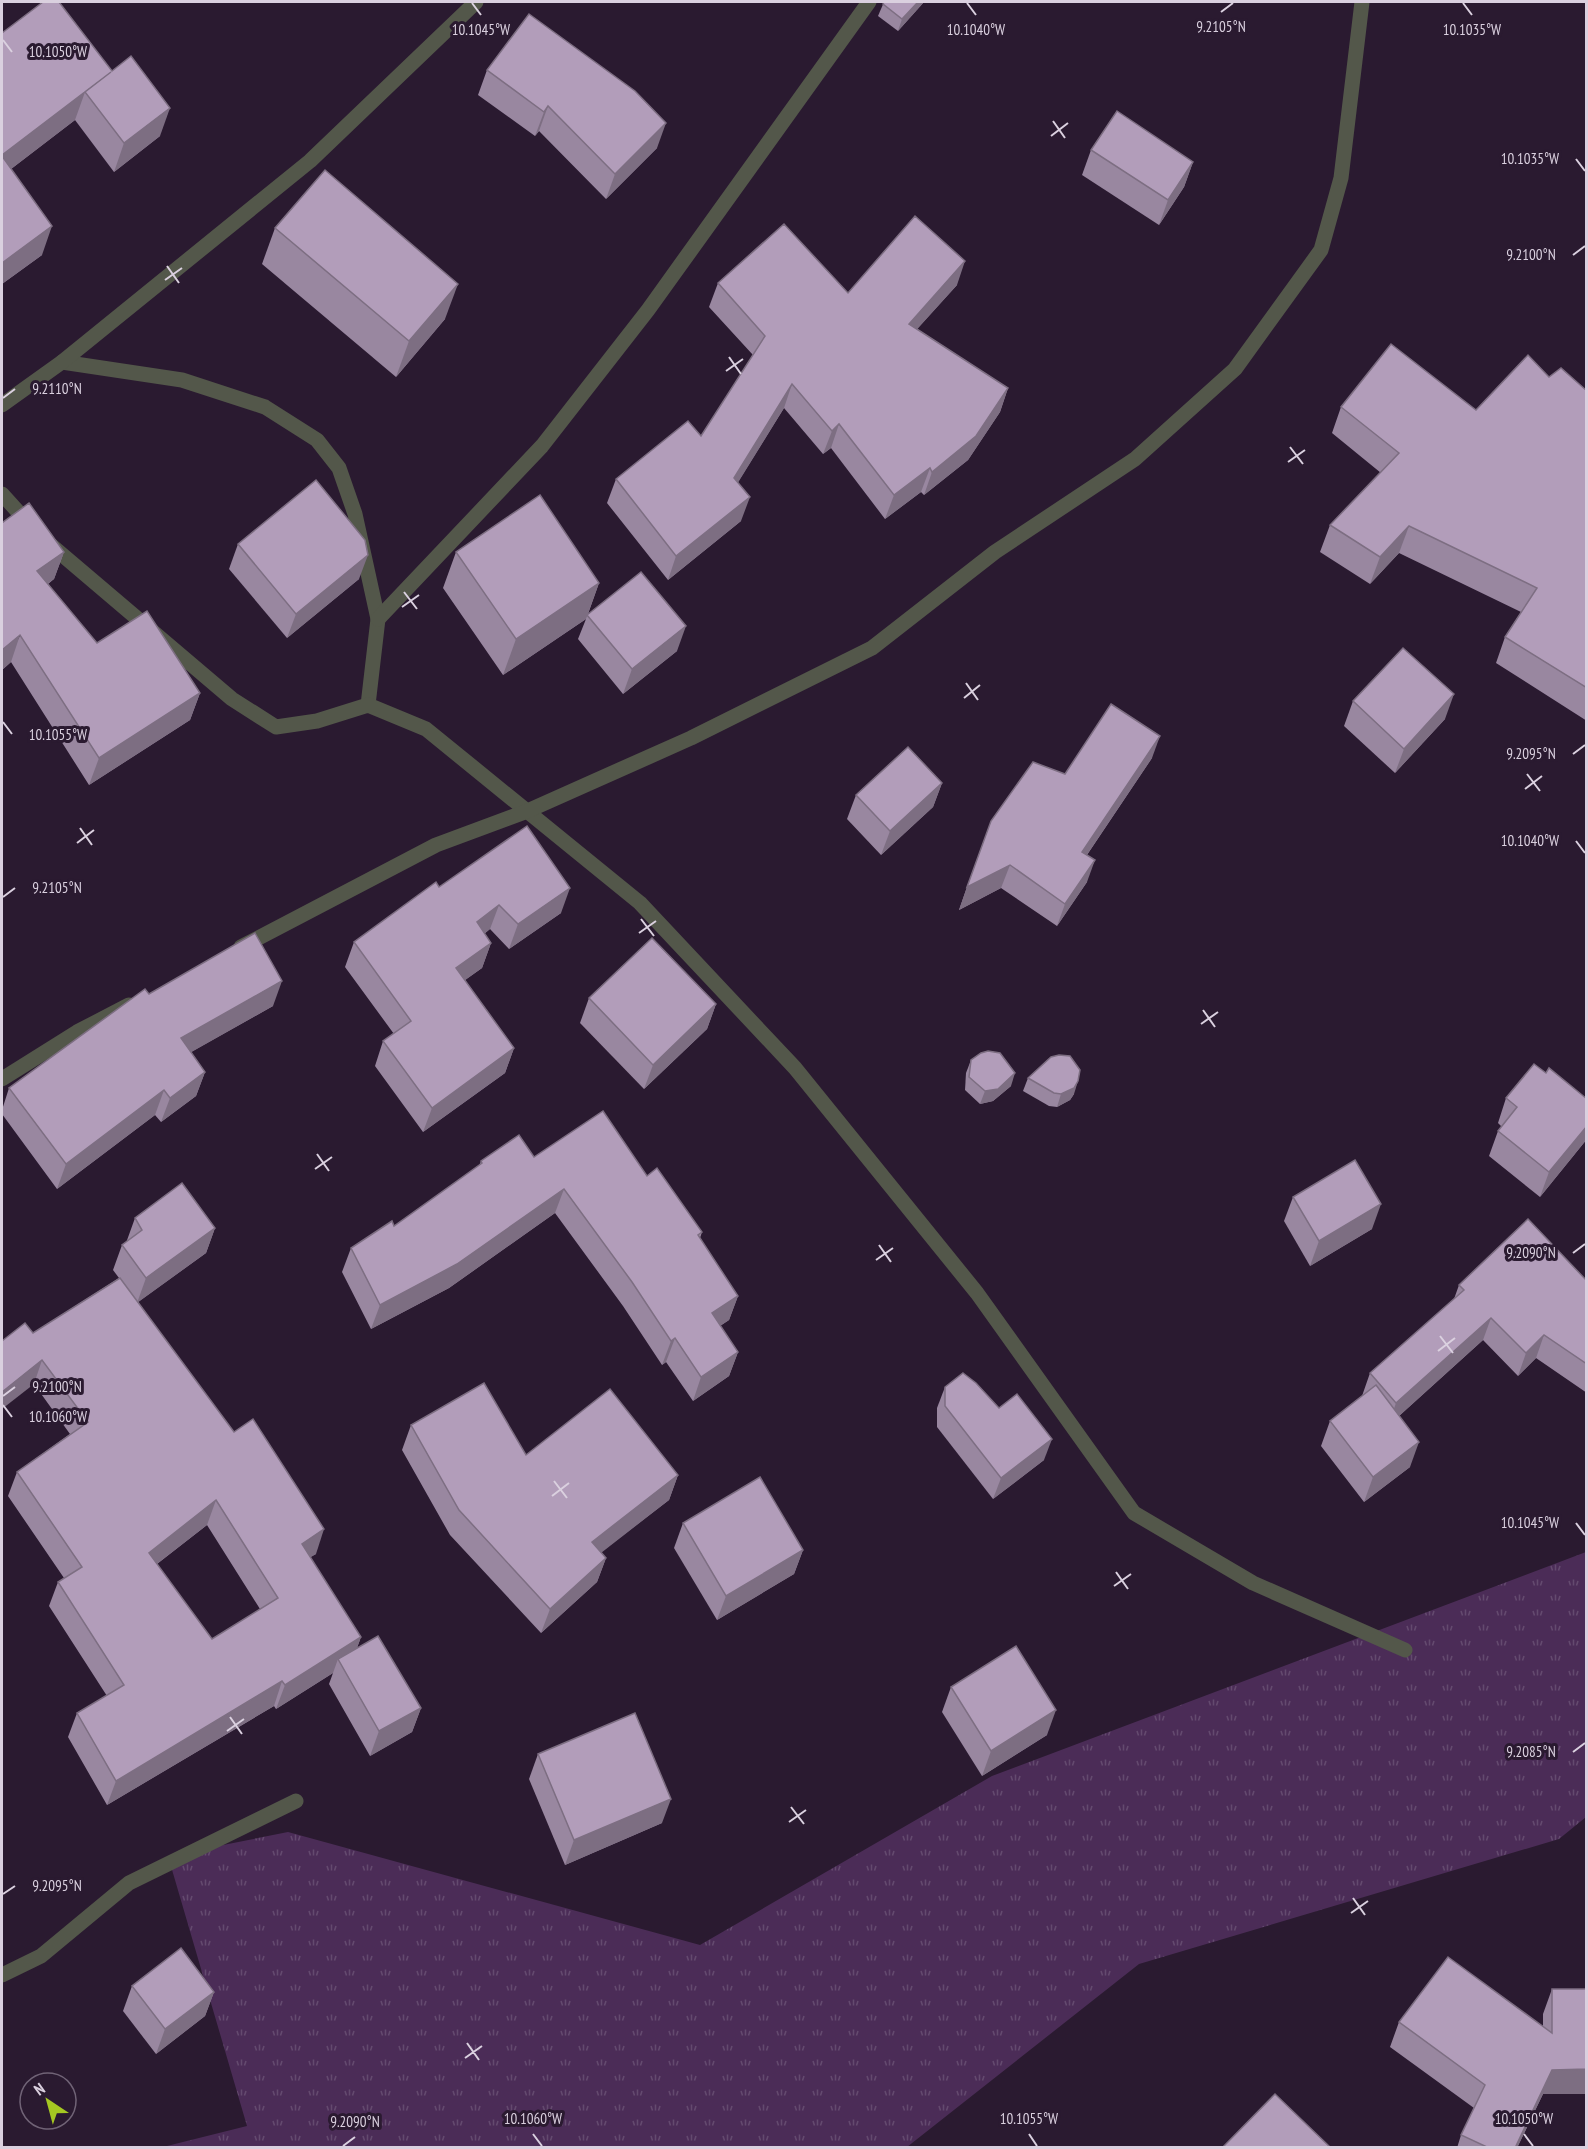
<svg xmlns="http://www.w3.org/2000/svg" width="1588" height="2149" font-family="'PT Sans Narrow',sans-serif">
	<style>
		.grass { fill: url(#grass-tufts) }
		.lines { fill: none; stroke-linecap: round; stroke-linejoin: round }
		.minor { stroke: #53574a; stroke-width: 15 }
		.wall { fill: #9987a0; fill-rule: evenodd }
		.shaded-wall { fill: #7d6e82 }
		.building { fill: #b29dba; stroke: #7d6e82; stroke-width: 1.5; fill-rule: evenodd }
		.ticks { fill: none; stroke: #dad0df; stroke-width: 2 }
		.ticks-label { font-size: 15px; text-anchor: middle; fill: #dad0df; stroke: #2a1a30; stroke-width: 6; stroke-linejoin: round; paint-order: stroke }
	</style>
	<defs>
		<pattern id="grass-tufts" width="24" height="20" patternUnits="userSpaceOnUse" patternTransform="scale(1.5)"><rect width="24" height="20" fill="#4b2c57"/><path d="M3 7l-1-3M5 7V3M7 7l1-3M15 17l-1-3M17 17v-4M19 17l1-3" fill="none" stroke="#644a6f"/></pattern>
	</defs>
	<rect width="100%" height="100%" fill="#2a1a30"/>
	<!-- grass -->
	<path class="grass" d="M1586,1552V1817L1559,1839L1139,1964L907,2147L159,2148L247,2126L168,1856L288,1832L700,1945L992,1776Z"/>
	<g class="lines">
		<!-- minor -->
		<g class="minor">
			<path d="M62,362L182,380L265,407L317,440L339,468L355,514L378,619L368,705"/>
			<path d="M2,405L62,362L310,161L476,2"/>
			<path d="M2,494L39,535L232,699L276,727L317,721L368,705L426,729L640,903L795,1068L977,1293L1134,1513L1253,1583L1405,1650"/>
			<path d="M378,619L542,446L648,310L869,2"/>
			<path d="M241,947L436,845L525,812L691,738L872,648L995,552L1135,459L1235,369L1321,250L1341,178L1362,2"/>
			<path d="M2,1079L77,1032L129,1005"/>
			<path d="M2,1975L41,1956L129,1883L296,1801"/>
		</g>
	</g>
	<!-- wall -->
	<g class="wall">
		<path d="M884,2H924L898,31L878,16Z"/>
		<path d="M2,33L160,136L114,172L75,120L11,169L42,255L2,284Z"/>
		<path d="M487,70L657,148L606,199L539,131L535,136L478,95Z"/>
		<path d="M1091,150L1193,162L1184,187L1159,225L1082,175Z"/>
		<path d="M275,228L445,319L396,377L262,264Z"/>
		<path d="M718,283L848,293L957,285L917,329L1008,388L1000,412L968,460L924,495L921,492L885,519L831,448L823,454L784,408L738,482L741,521L668,580L607,503L616,479L701,436L753,355L709,307Z"/>
		<path d="M1549,377L1587,391V721L1496,663L1505,637L1521,612L1399,553L1370,584L1320,552L1330,525L1381,473L1332,433L1341,407L1476,410Z"/>
		<path d="M238,544L359,579L287,638L229,569Z"/>
		<path d="M64,552L54,579L48,584L97,643L200,693L190,720L89,785L11,662L2,670Z"/>
		<path d="M456,552L599,583L588,614L677,651L623,694L578,639L586,619L503,675L443,588Z"/>
		<path d="M1353,701L1445,719L1395,773L1344,726Z"/>
		<path d="M1152,758L1087,855V882L1057,926L1001,888L959,910L967,887L1065,774Z"/>
		<path d="M942,783L933,807L881,855L847,819L856,795Z"/>
		<path d="M439,887L561,913L509,949L490,929L484,934L491,943L482,968L465,980L514,1048L505,1073L423,1132L375,1066L383,1041L394,1034L345,967L354,942Z"/>
		<path d="M149,994L273,1006L191,1052L205,1072L196,1096L161,1122L155,1115L57,1189L2,1114V1110L9,1088Z"/>
		<path d="M589,998L716,1004L707,1029L644,1089L580,1023Z"/>
		<path d="M971,1060L1011,1086L993,1101L980,1104L965,1090L966,1073Z"/>
		<path d="M1546,1073L1587,1099V1139L1540,1197L1489,1156L1498,1131L1502,1127L1498,1123L1506,1098Z"/>
		<path d="M1028,1078L1074,1094L1070,1100L1057,1107L1049,1106L1023,1091Z"/>
		<path d="M534,1157L647,1176L702,1232L700,1238L738,1296L729,1320L720,1326L738,1352L729,1376L693,1401L666,1362L662,1365L623,1306L555,1213L449,1288L371,1329L342,1272L351,1248L394,1226L479,1166L481,1161Z"/>
		<path d="M1293,1197L1372,1229L1310,1266L1284,1221Z"/>
		<path d="M135,1218L215,1228L206,1253L138,1302L316,1554L310,1557L361,1637L357,1648L421,1708L412,1732L370,1756L329,1684L333,1673L276,1709L274,1706L107,1805L68,1737L77,1713L107,1696L49,1606L58,1582L64,1578L8,1496L17,1472L70,1434L34,1384L33,1333L119,1278L113,1270L122,1245L126,1243ZM207,1525L260,1609L212,1639L157,1564Z"/>
		<path d="M1587,1281V1393L1536,1358L1518,1376L1483,1340L1399,1416L1410,1467L1364,1502L1321,1446L1330,1421L1362,1396L1370,1373L1454,1299L1459,1285Z"/>
		<path d="M945,1387L1044,1460L993,1499L937,1427V1408Z"/>
		<path d="M411,1425L526,1455L678,1475L669,1500L601,1552L606,1558L597,1582L541,1633L450,1535L402,1450Z"/>
		<path d="M683,1523L803,1550L794,1574L717,1620L674,1548Z"/>
		<path d="M951,1687L1047,1735L982,1776L942,1712Z"/>
		<path d="M538,1754L662,1823L565,1865L529,1779Z"/>
		<path d="M132,1986L214,1992L205,2016L156,2054L123,2011Z"/>
		<path d="M1552,1989H1587V2094H1543L1517,2148H1457L1461,2135L1474,2108L1390,2047L1399,2022L1543,2027V2014Z"/>
	</g>
	<!-- shaded-wall -->
	<g class="shaded-wall">
		<path d="M918,2H924L898,31L902,19Z"/>
		<path d="M111,72L85,92L75,120L2,176V155Z"/>
		<path d="M548,106L539,131L535,136L544,112Z"/>
		<path d="M170,108L160,136L114,172L124,143Z"/>
		<path d="M666,123L657,148L606,199L615,174Z"/>
		<path d="M1193,162L1184,187L1159,225L1168,200Z"/>
		<path d="M52,226L42,255L2,284V263Z"/>
		<path d="M965,261L957,285L901,347L909,324Z"/>
		<path d="M458,284L445,319L396,377L409,341Z"/>
		<path d="M792,384L784,408L726,502L734,478Z"/>
		<path d="M1008,388L1000,412L968,460L924,495L932,472Z"/>
		<path d="M839,424L831,448L823,454L832,431Z"/>
		<path d="M930,468L921,492L885,519L894,495Z"/>
		<path d="M750,497L741,521L668,580L676,556Z"/>
		<path d="M1409,526L1399,553L1370,584L1380,557Z"/>
		<path d="M64,552L54,579L27,598L37,571Z"/>
		<path d="M368,555L359,579L287,638L296,614Z"/>
		<path d="M599,583L586,619L503,675L516,639Z"/>
		<path d="M686,626L677,651L623,694L632,669Z"/>
		<path d="M20,635L11,662L2,670V650Z"/>
		<path d="M200,693L190,720L89,785L99,758Z"/>
		<path d="M1454,694L1445,719L1395,773L1404,749Z"/>
		<path d="M1160,736L1152,758L1074,874L1082,852Z"/>
		<path d="M942,783L933,807L881,855L890,831Z"/>
		<path d="M1095,860L1087,882L1057,926L1065,904Z"/>
		<path d="M1010,865L1001,888L959,910L967,887Z"/>
		<path d="M570,888L561,913L509,949L518,924Z"/>
		<path d="M499,905L490,929L468,947L477,922Z"/>
		<path d="M491,943L482,968L447,993L456,968Z"/>
		<path d="M282,981L273,1006L172,1063L181,1038Z"/>
		<path d="M716,1004L707,1029L644,1089L653,1065Z"/>
		<path d="M514,1048L505,1073L423,1132L432,1108Z"/>
		<path d="M205,1072L196,1096L161,1122L170,1098Z"/>
		<path d="M1015,1073L1011,1086L993,1101L980,1104L985,1091Z"/>
		<path d="M1078,1081L1074,1094L1070,1100L1057,1107L1061,1094Z"/>
		<path d="M164,1090L155,1115L57,1189L66,1164Z"/>
		<path d="M1587,1126V1139L1540,1197L1549,1172Z"/>
		<path d="M564,1189L555,1213L449,1288L371,1329L380,1305Z"/>
		<path d="M1381,1204L1372,1229L1310,1266L1319,1241Z"/>
		<path d="M215,1228L206,1253L137,1303L146,1278Z"/>
		<path d="M738,1296L729,1320L703,1337L712,1313Z"/>
		<path d="M1491,1318L1483,1340L1388,1426L1396,1403Z"/>
		<path d="M1544,1335L1536,1358L1518,1376L1526,1353Z"/>
		<path d="M675,1338L666,1362L662,1365L671,1341Z"/>
		<path d="M738,1352L729,1376L693,1401L701,1377Z"/>
		<path d="M42,1360L34,1384L2,1409V1392Z"/>
		<path d="M1052,1439L1044,1460L993,1499L1001,1478Z"/>
		<path d="M1419,1442L1410,1467L1364,1502L1373,1477Z"/>
		<path d="M678,1475L669,1500L583,1567L592,1542Z"/>
		<path d="M216,1500L207,1525L140,1577L149,1553Z"/>
		<path d="M324,1529L316,1554L293,1568L302,1544Z"/>
		<path d="M803,1550L794,1574L717,1620L726,1596Z"/>
		<path d="M606,1558L597,1582L541,1633L550,1609Z"/>
		<path d="M361,1637L352,1661L338,1659L333,1673L276,1709L285,1685Z"/>
		<path d="M282,1681L274,1706L107,1805L116,1781Z"/>
		<path d="M421,1708L412,1732L370,1756L379,1731Z"/>
		<path d="M1056,1710L1047,1735L982,1776L991,1751Z"/>
		<path d="M671,1799L662,1823L565,1865L574,1840Z"/>
		<path d="M214,1992L205,2016L156,2054L165,2029Z"/>
		<path d="M1587,2069V2094H1543L1517,2148H1515L1552,2070Z"/>
	</g>
	<!-- building -->
	<g class="building">
		<path d="M43,2H59L112,71L131,56L170,108L124,143L85,92L111,72L2,155V33Z"/>
		<path d="M884,2H918L902,19L883,4Z"/>
		<path d="M529,14L635,91L666,123L615,174L548,106L544,112L487,70Z"/>
		<path d="M1117,111L1193,162L1168,200L1091,150Z"/>
		<path d="M2,156L52,226L2,263Z"/>
		<path d="M325,170L458,284L409,341L275,228Z"/>
		<path d="M915,216L965,261L909,324L1008,388L976,436L932,472L930,468L894,495L839,424L832,431L792,384L734,478L750,497L676,556L616,479L688,421L701,436L765,336L718,283L784,224L848,293Z"/>
		<path d="M1391,344L1476,410L1528,355L1549,377L1561,368L1587,391V688L1505,637L1537,588L1409,526L1380,557L1330,525L1399,453L1341,407Z"/>
		<path d="M316,480L365,540L368,555L296,614L238,544Z"/>
		<path d="M540,495L599,583L516,639L456,552Z"/>
		<path d="M29,503L64,552L37,571L97,643L147,611L200,693L99,758L20,635L2,650V523Z"/>
		<path d="M641,572L686,626L632,669L587,615Z"/>
		<path d="M1403,648L1454,694L1404,749L1353,701Z"/>
		<path d="M1111,704L1160,736L1082,852L1095,860L1065,904L1010,865L967,887L991,821L1033,762L1065,774Z"/>
		<path d="M908,747L942,783L890,831L856,795Z"/>
		<path d="M527,826L570,888L518,924L499,905L477,922L491,943L456,968L514,1048L432,1108L383,1041L411,1021L354,942L436,882L439,887Z"/>
		<path d="M255,933L282,981L181,1038L205,1072L170,1098L164,1090L66,1164L9,1088L145,989L149,994Z"/>
		<path d="M652,938L716,1004L653,1065L589,998Z"/>
		<path d="M988,1051L1000,1053L1015,1073L998,1089L985,1091L969,1077L971,1060L981,1053Z"/>
		<path d="M1059,1055L1070,1056L1080,1070L1078,1081L1074,1088L1061,1094L1054,1093L1028,1078L1051,1057Z"/>
		<path d="M1534,1064L1546,1073L1549,1068L1587,1099V1126L1549,1172L1498,1131L1517,1107L1506,1098Z"/>
		<path d="M603,1111L647,1176L657,1168L702,1232L698,1235L738,1296L712,1313L738,1352L701,1377L675,1338L671,1341L632,1282L564,1189L457,1264L380,1305L351,1248L392,1221L394,1226L482,1163L481,1161L519,1135L534,1157Z"/>
		<path d="M1355,1160L1381,1204L1319,1241L1293,1197Z"/>
		<path d="M182,1183L215,1228L146,1278L122,1245L142,1230L135,1218Z"/>
		<path d="M1528,1219L1587,1281V1364L1544,1335L1526,1353L1491,1318L1396,1403L1370,1373L1464,1290L1459,1285Z"/>
		<path d="M120,1278L234,1432L253,1419L324,1529L302,1544L361,1637L285,1685L282,1681L116,1781L77,1713L124,1685L58,1582L82,1567L17,1472L88,1422L42,1360L2,1392V1341L25,1323L33,1333ZM216,1500L278,1598L212,1639L149,1553Z"/>
		<path d="M963,1373L976,1383L999,1408L1017,1394L1052,1439L1001,1478L945,1406V1387Z"/>
		<path d="M484,1383L526,1455L610,1389L678,1475L592,1542L606,1558L550,1609L459,1510L411,1425Z"/>
		<path d="M1376,1385L1419,1442L1373,1477L1330,1421Z"/>
		<path d="M760,1477L803,1550L726,1596L683,1523Z"/>
		<path d="M378,1636L421,1708L379,1731L338,1659Z"/>
		<path d="M1016,1646L1056,1710L991,1751L951,1687Z"/>
		<path d="M635,1713L671,1799L574,1840L538,1754Z"/>
		<path d="M181,1948L214,1992L165,2029L132,1986Z"/>
		<path d="M1448,1957L1552,2033V1989H1587V2069L1552,2070L1515,2148H1489L1461,2135L1485,2085L1399,2022Z"/>
		<path d="M1275,2094L1331,2148H1222Z"/>
	</g>
	<!-- ticks -->
	<path class="ticks" d="M472,3L481,15M967,3L976,15M1463,3L1472,15M1221,12L1233,3M3,40L12,52M1053,121L1065,138M1051,136L1068,123M1576,159L1585,171M1573,255L1585,246M167,266L179,283M165,280L182,268M729,357L741,374M726,371L743,359M3,398L15,389M1290,447L1303,464M1288,462L1305,450M404,592L417,609M402,607L419,595M966,683L978,700M964,698L980,685M3,722L12,734M1573,754L1585,745M1527,774L1540,791M1525,789L1542,776M80,828L92,845M1576,841L1585,853M77,843L94,830M3,897L15,888M641,919L654,936M639,933L656,921M1203,1010L1215,1027M1201,1024L1218,1012M317,1154L329,1171M315,1169L332,1157M879,1245L891,1262M1573,1253L1585,1244M876,1260L893,1248M1440,1336L1453,1353M1438,1351L1455,1338M3,1396L15,1387M3,1405L12,1417M554,1481L567,1498M552,1496L569,1483M1576,1523L1585,1535M1116,1572L1128,1589M1114,1586L1131,1574M230,1717L242,1734M227,1731L244,1719M1573,1752L1585,1743M791,1807L804,1824M789,1822L806,1810M3,1894L15,1886M1353,1898L1365,1915M1351,1913L1368,1901M467,2043L479,2060M465,2058L482,2046M533,2134L542,2146M1029,2134L1037,2146M1524,2134L1533,2146M343,2146L355,2137"/>
	<g class="ticks-label">
		<text x="1221" y="32">9.2105°N</text>
		<text x="481" y="35">10.1045°W</text>
		<text x="976" y="35">10.1040°W</text>
		<text x="1472" y="35">10.1035°W</text>
		<text x="58" y="57">10.1050°W</text>
		<text x="1530" y="164">10.1035°W</text>
		<text x="1531" y="260">9.2100°N</text>
		<text x="57" y="394">9.2110°N</text>
		<text x="58" y="740">10.1055°W</text>
		<text x="1531" y="759">9.2095°N</text>
		<text x="1530" y="846">10.1040°W</text>
		<text x="57" y="893">9.2105°N</text>
		<text x="1531" y="1258">9.2090°N</text>
		<text x="57" y="1392">9.2100°N</text>
		<text x="58" y="1422">10.1060°W</text>
		<text x="1530" y="1528">10.1045°W</text>
		<text x="1531" y="1757">9.2085°N</text>
		<text x="57" y="1891">9.2095°N</text>
		<text x="533" y="2124">10.1060°W</text>
		<text x="1029" y="2124">10.1055°W</text>
		<text x="1524" y="2124">10.1050°W</text>
		<text x="355" y="2127">9.2090°N</text>
	</g>
	<!-- border -->
	<rect width="1588" height="2149" fill="none" stroke="#dad0df" stroke-width="6"/>
	<!-- north arrow -->
	<g transform="translate(48 2101) rotate(324)"><circle r="28" fill="#2a1a30" stroke="#706376" stroke-width="1.5"/>
	<path d="M0-4.5L10 22L0 15L-10 22Z" fill="#a5c822"/>
	<text y="-9" font-size="16" font-weight="bold" text-anchor="middle" fill="#dad0df">N</text>
	</g>
</svg>
